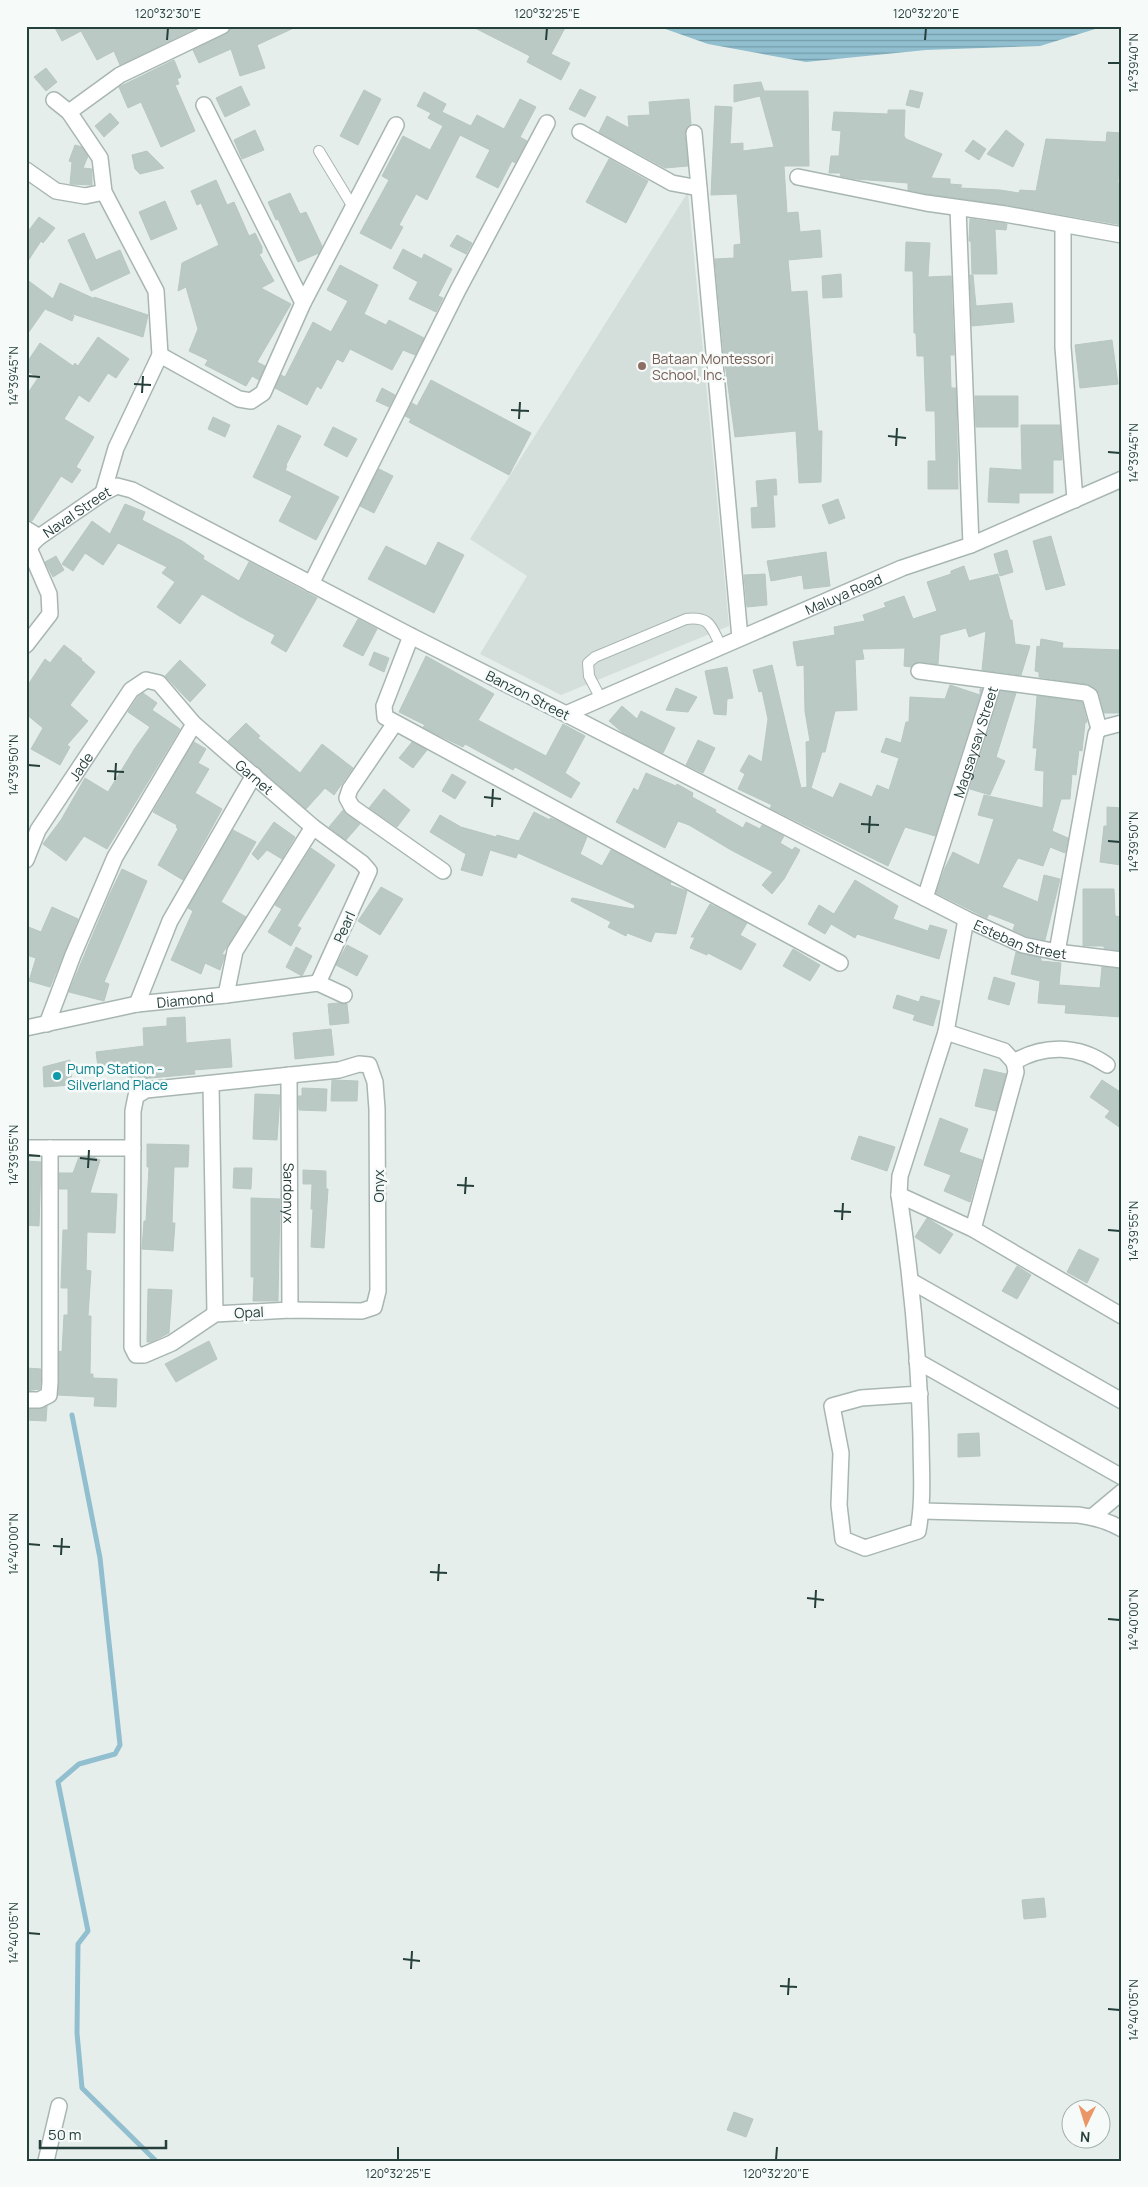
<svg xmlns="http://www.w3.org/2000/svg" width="1148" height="2187" font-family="Manrope,sans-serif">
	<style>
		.built { fill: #d4deda }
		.water { fill: url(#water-rules) }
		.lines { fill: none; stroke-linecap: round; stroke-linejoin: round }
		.stream { stroke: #91bfcf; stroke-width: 5 }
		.building { fill: #bbc9c4; stroke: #b8c7c3 }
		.service-casing { stroke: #a8b6b3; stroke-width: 12 }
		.minor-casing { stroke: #a8b6b3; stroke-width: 18 }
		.tertiary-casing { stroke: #a8b6b3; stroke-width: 18 }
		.service { stroke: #fff; stroke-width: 10 }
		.minor { stroke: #fff; stroke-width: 15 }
		.tertiary { stroke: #fff; stroke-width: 15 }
		.ticks { fill: none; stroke: #253f3b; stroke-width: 2 }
		.education-dot { fill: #8d6e63; stroke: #f6faf9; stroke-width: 2 }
		.culture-dot { fill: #0f9aa8; stroke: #f6faf9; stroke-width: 2 }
		.labels { text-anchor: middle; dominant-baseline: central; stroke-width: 5; stroke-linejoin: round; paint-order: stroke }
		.education-label { font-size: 14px; fill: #785e54; stroke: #f6faf9; text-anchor: start }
		.street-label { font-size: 14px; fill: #253f3b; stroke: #f6faf9 }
		.culture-label { font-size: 14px; fill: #0d838f; stroke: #f6faf9; text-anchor: start }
		.neatline { fill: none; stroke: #253f3b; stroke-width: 2 }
		.ticks-label { font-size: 12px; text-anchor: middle; fill: #253f3b }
	</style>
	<defs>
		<pattern id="water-rules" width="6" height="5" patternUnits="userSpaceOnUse" patternTransform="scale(1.25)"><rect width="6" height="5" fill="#91bfcf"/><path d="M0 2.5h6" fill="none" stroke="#769da9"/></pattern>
	</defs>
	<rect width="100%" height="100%" fill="#e6eeeb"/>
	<!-- built -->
	<path class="built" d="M688,192L729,626L561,695L480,654L527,576L470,539Z"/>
	<!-- water -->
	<path class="water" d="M657,26H1105L1040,46L926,50L806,62L708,44Z"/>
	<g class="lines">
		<!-- stream -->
		<path class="stream" d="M72,1415L100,1558L120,1745L115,1754L79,1764L58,1782L88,1931L78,1944L77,2033L82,2088L156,2161"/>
	</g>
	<!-- building -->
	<g class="building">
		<path d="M54,26H200L120,65L114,51L97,60L81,31L62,41Z"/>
		<path d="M231,26H298L257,45L265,68L240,76L231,49L199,63L193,50L226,34Z"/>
		<path d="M471,26H566L551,54L570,63L561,80L527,62L530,56Z"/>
		<path d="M174,60L181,77L177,79L179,84L175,85L195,131L161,147L141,102L128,108L119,87Z"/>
		<path d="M46,68L57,82L46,91L34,77Z"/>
		<path d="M761,82L764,91H808L809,166H784L787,213L798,212L800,232L820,230L822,257L788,260L791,292L807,291L818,431H822L821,482L799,483L796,431L735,437L724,356L715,259L734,258V245L741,244L737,194L711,195L715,106L732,107L730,144L743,143V151L774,147L760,96L734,102V85Z"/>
		<path d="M241,86L250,105L225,117L216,98Z"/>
		<path d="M580,89L596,97L585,117L569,109Z"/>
		<path d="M364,90L381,99L358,145L340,136Z"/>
		<path d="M910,90L923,93L919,108L906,105Z"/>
		<path d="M424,92L446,104L442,112L471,126L477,115L504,129L520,99L536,107L520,137L527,141L515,163L512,161L498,188L476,177L490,150L460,135L427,200L416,194L399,225L403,227L391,249L360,233L389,180L382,176L403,136L430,150L443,126L428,118L431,113L417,106Z"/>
		<path d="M689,99L691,124L686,129L685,134L688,166L665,168L599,132L607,116L629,128L628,116L650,115L649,102Z"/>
		<path d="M888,110H905L904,136L906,139L942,154L931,178L950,179V184L962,185L960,188L1000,190L1019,193L1020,190L1036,191L1046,139L1106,142L1107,132L1122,133L1118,182L1122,197V225L1007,205L928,194L908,190V183L856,179L840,176L841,173H829L831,156H839L841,131L832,130L834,112L888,114Z"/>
		<path d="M110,113L119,123L104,137L95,126Z"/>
		<path d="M255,130L264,150L242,159L234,140Z"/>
		<path d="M1006,130L1024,144L1013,167L987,154Z"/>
		<path d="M973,140L986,149L979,160L965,151Z"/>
		<path d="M75,145L82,147L88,156L83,168L92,169V185L70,184L72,162L69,161Z"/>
		<path d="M147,151L164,168L140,174L135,169L132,155Z"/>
		<path d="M609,159L648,181L626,223L586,202Z"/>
		<path d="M216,180L227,205L234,202L249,236L255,233L262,247V253L259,254L274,281L261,288L291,304L257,362L265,366L259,380L252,376L246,386L205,365L208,360L189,351L198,329L186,287L178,291L182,263L219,245L201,203L197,205L191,191Z"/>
		<path d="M290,193L300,214L306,212L322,246L319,253L298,262L278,219L276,220L268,202Z"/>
		<path d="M165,201L177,229L151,240L139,212Z"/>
		<path d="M39,217L55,228L43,243L41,241L26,264V234Z"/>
		<path d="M970,219L1007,224L1006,230L995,229L997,274H972L971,241H969Z"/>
		<path d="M84,233L96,260L120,250L130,273L91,291L68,240Z"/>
		<path d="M457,235L472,243L466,254L450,246Z"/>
		<path d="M906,242L930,243L928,277L951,276L954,355H950L951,388H956L958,489H928V461H936L935,411H926L924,356H917L916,333H914L913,271H905Z"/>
		<path d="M403,249L422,259L424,254L452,269L438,296L443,298L436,312L409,299L418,282L393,268Z"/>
		<path d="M340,265L378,285L364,314L386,325L389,320L424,338L415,355L403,350L392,370L350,349L343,362L337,359L321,389L317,386L307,405L275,388L281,375L285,377L313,322L331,332L348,301L327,290Z"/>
		<path d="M841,274L842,297L823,298L822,276Z"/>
		<path d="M970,275H973L976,306L1012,303L1014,322L972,326Z"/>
		<path d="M26,279L53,299L60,283L95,299L94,297L148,315L143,337L70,313L74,316L72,321L45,309L26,336Z"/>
		<path d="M98,337L129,359L116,378L108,373L89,402L79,395L64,419L94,437L76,467L81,470L72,483L61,476L32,521L26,520V396L38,378L26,370V364L40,343L73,366L75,363L78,366Z"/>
		<path d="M1112,340L1118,384L1080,388L1075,345Z"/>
		<path d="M431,380L531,433L509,475L409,422L411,419L405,416L412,403L417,406Z"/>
		<path d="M382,388L395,395L389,407L376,401Z"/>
		<path d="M975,396H1018V427H976Z"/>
		<path d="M213,417L230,425L225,437L208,429Z"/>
		<path d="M278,425L301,436L286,465L287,466L285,470L339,497L316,540L279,521L292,496L253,477Z"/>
		<path d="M1021,425H1060L1062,460H1053V493H1019V503L988,502L990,468L1022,470Z"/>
		<path d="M333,427L357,439L347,457L324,445Z"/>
		<path d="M379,469L393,476L374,513L360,506Z"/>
		<path d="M776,479L777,495H773L775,527L752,528L751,508L758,507L756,481Z"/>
		<path d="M838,499L845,518L829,524L822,505Z"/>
		<path d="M125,504L145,512L142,520L182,541L204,556L203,559L239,581L249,562L317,598L286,652L271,643L275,635L241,617L202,594L180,624L157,607L175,582L162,573L167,567L118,543L103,565L85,553L73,571L62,564L92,521L110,534Z"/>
		<path d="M1051,536L1065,585L1046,590L1033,541Z"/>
		<path d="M438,542L464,555L434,613L368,579L386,546L426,566Z"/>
		<path d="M1007,550L1013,572L1000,576L994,554Z"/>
		<path d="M826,552L830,586L804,589L802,575L771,581L767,561Z"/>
		<path d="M56,556L64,570L53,577L45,562Z"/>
		<path d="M964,566L969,581L998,574L1010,620H1012L1015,644L1030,646L1021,675L982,670L986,631L969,637L966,628L940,635L938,664L920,662L915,663L911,667L904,666L905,648L862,649L864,659L855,660L857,710L835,711L825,752H822L811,788L833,798L840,783L872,797L877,785L889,790L899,758L881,752L886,738L901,743L906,722H909L910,697L945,699L950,685L980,695V689H982L935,836L905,827L888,866L770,808L772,805L738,789L745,774L740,771L749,755L762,762L768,719L762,691L759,692L753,670L772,665L801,788L807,787L806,742L810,741L805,711L804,665L797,666L793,642L835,635L834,627L865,621L863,615L886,607L884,603L904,596L913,619L937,611L927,582L951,574V571Z"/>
		<path d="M765,574L767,605L747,607L744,575Z"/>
		<path d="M358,619L377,629L363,656L343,646Z"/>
		<path d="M1041,639L1063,643L1062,648L1122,650V713H1104L1099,693L1089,685L1039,677V672L1035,671L1037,646L1040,647Z"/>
		<path d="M64,645L82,659L81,660L95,672L70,705L88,721L67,745L70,747L60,765L31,749L43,728L26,714V688L45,659L50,663Z"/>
		<path d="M374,652L389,658L384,672L369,665Z"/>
		<path d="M426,656L494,694L478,720L546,756L563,724L585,736L565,773L580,783L571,798L515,767L513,770L465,744L463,747L438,735L423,727L425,725L399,712Z"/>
		<path d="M180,660L206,685L190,702L165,676Z"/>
		<path d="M727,667L733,698L727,699L726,715L714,714L705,671Z"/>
		<path d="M676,688L697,697L688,712L666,710Z"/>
		<path d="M1001,691L1016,693L996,757L1005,761L990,795L970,789Z"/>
		<path d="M143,693L157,703L152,710L180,729L107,849L84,836L66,861L43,844L61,820L85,778L108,792L135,748L150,727L128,712L138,697Z"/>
		<path d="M1037,696L1082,702L1087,722L1085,723L1082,751L1079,750L1076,775L1072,774L1070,799H1061L1052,831L1068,838L1065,853L1050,847L1043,866L1018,858L1002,887L1038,902L1044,875L1060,879L1045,940L1026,936L1013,930L1015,924L989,914L987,918L936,893L945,868L953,852L979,865L994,819L978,815L984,795L1043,808L1044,771L1035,770L1037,748H1033Z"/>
		<path d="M622,706L637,719L641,711L675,728L663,753L623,733L609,721Z"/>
		<path d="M246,723L260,736L258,738L300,773L322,744L353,768L334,795L325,788L306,809L228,741Z"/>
		<path d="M698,740L715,748L703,773L686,765Z"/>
		<path d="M194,742L206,749L198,763L209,769L195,793L222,809L183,880L158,865L178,829L176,827L177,825L153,812Z"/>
		<path d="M412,742L427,750L413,768L399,758Z"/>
		<path d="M646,773L676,786L677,784L693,793L692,797L716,810L715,812L743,828L746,822L760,829L762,825L784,836L780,843L792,850L795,847L800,850L784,879L772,894L762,885L773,872L731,850L689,825L678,821L665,848L616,822L634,788L638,791Z"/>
		<path d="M452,774L466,782L455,799L442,791Z"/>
		<path d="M384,789L410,810L397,827L369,808Z"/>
		<path d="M1107,807L1122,808L1121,865L1100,862L1104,826H1107Z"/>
		<path d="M343,810L360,824L346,840L329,827Z"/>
		<path d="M534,812L550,820V818L558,821L587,837L580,854L602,866L611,850L671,882L670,885L687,891L676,934L655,932L651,942L627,933L626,936L608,927L611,922L571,901L572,898L634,909L635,905L518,853L516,858L490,850L482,876L461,870L466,854L430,832L440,815L461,827L496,837L497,835L519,841Z"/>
		<path d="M274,822L295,837L282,859L267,850L258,860L252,854Z"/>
		<path d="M233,830L256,842L221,902L246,917L222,954L225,955L220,970L205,963L201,974L171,960L193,911L188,908Z"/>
		<path d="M311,848L335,865L297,926L301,928L291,946L268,932L282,909L275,905Z"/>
		<path d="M122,869L147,881L104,982L109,984L104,1001L69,992L109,896Z"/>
		<path d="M855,880L898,906L893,919L928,931L930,925L947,930L939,959L857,934L855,938L831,924L825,934L808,924L819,905L834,914Z"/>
		<path d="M381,887L403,899L380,935L358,921Z"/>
		<path d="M1083,889H1114L1115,916L1122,917V951L1104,948V946H1083Z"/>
		<path d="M710,904L747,923L740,935L756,944L741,970L708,953L707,955L690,948L695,937H691Z"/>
		<path d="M52,907L78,919L50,987L29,981L36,958L26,955V926L41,932Z"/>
		<path d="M347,945L368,956L357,976L336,965Z"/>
		<path d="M296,947L312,956L302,976L286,967Z"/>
		<path d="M793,949L820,965L810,981L783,966Z"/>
		<path d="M1016,952L1041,958V961L1061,963L1059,985L1100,988L1102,967L1122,969V1017L1065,1013L1066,1005L1038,1003L1040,981L1011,974Z"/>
		<path d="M994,977L1015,983L1009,1005L988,999Z"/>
		<path d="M897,995L919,1002L921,996L940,1001L933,1026L913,1020L915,1015L893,1008Z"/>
		<path d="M338,1003L347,1004L349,1023L330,1025L328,1004Z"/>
		<path d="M185,1017L186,1043L230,1039L232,1067L194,1070L195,1074L128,1080L127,1064L98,1067L96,1052L144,1046L143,1028L167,1026V1018Z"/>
		<path d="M331,1029L334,1055L295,1059L293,1033Z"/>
		<path d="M70,1060L72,1085L44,1087L43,1067Z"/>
		<path d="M984,1069L1006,1074L996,1111L975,1106Z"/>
		<path d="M332,1080L358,1081L357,1101H331Z"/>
		<path d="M1102,1080L1122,1093V1129L1105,1117L1110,1111L1090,1097Z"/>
		<path d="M302,1088L327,1089L326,1111L299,1110L298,1096H302Z"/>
		<path d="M255,1094L280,1095L277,1140L253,1139Z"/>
		<path d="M940,1118L968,1129L959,1152L982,1160L970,1202L944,1191L951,1175L924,1165Z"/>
		<path d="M859,1136L895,1147L887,1171L851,1159Z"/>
		<path d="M147,1144L189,1145L188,1167H174L172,1223H175L173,1251L142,1249L144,1221H146L149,1167H147Z"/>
		<path d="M79,1157H93L100,1160L90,1193L117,1194L115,1233L87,1232L86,1270L91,1271L88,1316H91L90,1374H93V1378L117,1379L116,1407L94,1406L95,1397L58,1395L59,1351L62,1352L64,1315H68V1288H61L63,1230H68V1189H59V1173H73Z"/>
		<path d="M26,1161L41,1162L39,1226L26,1225Z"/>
		<path d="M234,1168H252L251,1189L233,1188Z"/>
		<path d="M303,1170L326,1171V1189H328L324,1248L311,1247L313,1209H311L312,1184H303Z"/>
		<path d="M251,1198L280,1199L278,1301H253L254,1277H251Z"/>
		<path d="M927,1218L953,1234L940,1254L915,1237Z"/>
		<path d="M1079,1249L1099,1259L1087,1283L1067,1272Z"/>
		<path d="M1017,1266L1031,1275L1017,1299L1002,1291Z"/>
		<path d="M148,1289L172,1290L169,1333L151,1342H147Z"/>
		<path d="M209,1341L217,1359L176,1382L165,1364Z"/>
		<path d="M26,1368L41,1369L40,1389L26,1391Z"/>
		<path d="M47,1406L46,1421L26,1420V1409H39Z"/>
		<path d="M979,1433L980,1456L958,1457V1434Z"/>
		<path d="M1044,1898L1046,1917L1024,1919L1022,1900Z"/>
		<path d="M734,2112L753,2119L746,2137L727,2130Z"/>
	</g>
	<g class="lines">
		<!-- service casing -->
		<g class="service-casing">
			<g id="service">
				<path d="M319,151L353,207"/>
				<path d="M601,699L589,676L588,663L595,657L686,619C711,616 711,627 721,646"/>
			</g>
		</g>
		<!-- minor casing -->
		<g class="minor-casing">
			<g id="minor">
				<path d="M54,100L69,112L100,158L104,192L156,291L160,355L116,448L103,493"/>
				<path d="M204,105L303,303"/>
				<path d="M69,112L120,75L222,26"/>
				<path d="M580,132L672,183L699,188"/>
				<path d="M694,133L740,638"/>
				<path d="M26,170L56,191L85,196L104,192"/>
				<path d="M798,177L926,203L1005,214L1122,235"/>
				<path d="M958,208L971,545"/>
				<path d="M1063,225V347L1075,500"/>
				<path d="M160,355L239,399L251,401L263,393L303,303L396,125"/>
				<path d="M26,529L39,537"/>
				<path d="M311,584L458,290L547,123"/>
				<path d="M411,636L384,706L385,717L840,963"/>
				<path d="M26,645L50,614L49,594L29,548"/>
				<path d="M919,671L1085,693L1090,696L1099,729"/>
				<path id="s1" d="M566,714L966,919L1023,945L1057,952L1122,960"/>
				<path d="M395,723L350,789L347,798L352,807L443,871"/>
				<path d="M1099,729L1122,723"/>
				<path id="s2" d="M26,860L38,830L131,690L146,680L159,683L194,724L313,827L362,863L369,871L318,983"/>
				<path id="s3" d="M925,898L994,682"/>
				<path d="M966,919L946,1032L900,1176L899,1195L973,1229L1122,1316"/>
				<path d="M1057,952L1096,734L1099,729"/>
				<path d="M226,995L235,951L313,827"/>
				<path d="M137,1004L170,921L254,775"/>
				<path d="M47,1024L73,955L115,857L194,724"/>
				<path id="s4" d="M26,1028L137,1004L226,995L318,983L344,995"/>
				<path d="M946,1032L1004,1051L1014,1062L1016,1072L973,1229"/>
				<path d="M1014,1062C1044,1044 1079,1045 1107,1065"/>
				<path d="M359,1064L369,1065L375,1082L377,1109L378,1291L374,1307L362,1311L290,1310L215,1314L172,1343L144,1355H136L132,1347L133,1111L136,1096L146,1090L339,1070Z"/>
				<path id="s5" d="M289,1075L290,1310"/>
				<path d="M211,1084L215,1314"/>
				<path d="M26,1148H133"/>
				<path d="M899,1195C911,1275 919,1356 921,1437C921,1469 924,1500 918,1531L865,1548L843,1539L839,1505L841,1453L832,1406L861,1398L920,1394"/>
				<path d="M911,1281L1122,1401"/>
				<path d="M917,1361L1122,1477"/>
				<path d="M26,1400H39L49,1395L50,1382V1148"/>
				<path d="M922,1511L1078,1515C1094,1517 1108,1521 1122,1529"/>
				<path d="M1092,1517L1122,1492"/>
				<path d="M46,2161L59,2106"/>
			</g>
		</g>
		<!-- tertiary casing -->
		<g class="tertiary-casing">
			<g id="tertiary">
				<path id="s6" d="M26,550L39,537L103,493L117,486L132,490L411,636L566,714L902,568L971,545L1122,479"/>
			</g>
		</g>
		<!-- service -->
		<use href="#service" class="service"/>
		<!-- minor -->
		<use href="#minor" class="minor"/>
		<!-- tertiary -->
		<use href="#tertiary" class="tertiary"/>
	</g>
	<!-- ticks -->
	<path class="ticks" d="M167,40L168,28M546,40L547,28M925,40L926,28M1108,63H1120M28,376L40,377M134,384L151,385M142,393L143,376M511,410L529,411M519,419L520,402M888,436L906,438M896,446L897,428M1108,452L1120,453M28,765L40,766M107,771L124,772M115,780L116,763M484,797L501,799M492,807L493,789M861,824L879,825M869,833L870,816M1108,841L1120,842M28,1155L40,1156M80,1158L97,1160M88,1168L89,1150M457,1185L474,1186M465,1194L466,1177M834,1211L851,1212M842,1220L843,1203M1108,1230L1120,1231M28,1544L40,1545M53,1546L70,1547M61,1555L62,1538M430,1572L447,1573M438,1581L439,1564M807,1598L824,1600M815,1608L816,1590M1108,1619L1120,1620M28,1933L40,1934M403,1959L420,1961M411,1969L412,1951M780,1986L797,1987M788,1995L789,1978M1108,2009L1120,2010M398,2160V2147M776,2160L777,2147"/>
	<!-- markers -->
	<circle class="education-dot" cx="642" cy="366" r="5"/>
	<circle class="culture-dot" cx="57" cy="1076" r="5"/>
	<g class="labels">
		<!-- education labels -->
		<g class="education-label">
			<text x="652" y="358">Bataan Montessori<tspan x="652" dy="16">School, Inc.</tspan></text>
		</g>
		<!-- street labels -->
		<g class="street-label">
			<text stroke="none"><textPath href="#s6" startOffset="64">Naval Street</textPath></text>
			<text stroke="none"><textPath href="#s6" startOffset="918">Maluya Road</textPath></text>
			<text transform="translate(528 695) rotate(27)">Banzon Street</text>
			<text stroke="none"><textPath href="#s3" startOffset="164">Magsaysay Street</textPath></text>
			<text stroke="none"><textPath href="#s2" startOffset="109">Jade</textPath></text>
			<text stroke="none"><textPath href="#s2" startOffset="366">Garnet</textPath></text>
			<text transform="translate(344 927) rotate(-66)">Pearl</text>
			<text stroke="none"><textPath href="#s1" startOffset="508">Esteban Street</textPath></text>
			<text stroke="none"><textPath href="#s4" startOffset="162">Diamond</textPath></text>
			<text transform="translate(378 1186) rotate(-90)">Onyx</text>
			<text stroke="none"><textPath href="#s5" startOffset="118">Sardonyx</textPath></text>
			<text transform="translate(249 1312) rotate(-3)">Opal</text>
		</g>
		<!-- culture labels -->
		<g class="culture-label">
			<text x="67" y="1068">Pump Station -<tspan x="67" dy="16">Silverland Place</tspan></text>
		</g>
	</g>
	<!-- border -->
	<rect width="1148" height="2187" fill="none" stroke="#f6faf9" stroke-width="55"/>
	<!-- north arrow -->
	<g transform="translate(1086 2124) rotate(184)"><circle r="24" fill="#f6faf9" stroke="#a2afad"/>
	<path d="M0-4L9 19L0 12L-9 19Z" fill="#ea9667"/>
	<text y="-8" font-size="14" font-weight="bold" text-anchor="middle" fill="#253f3b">N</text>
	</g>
	<!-- scale -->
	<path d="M40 2140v8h126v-8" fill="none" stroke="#253f3b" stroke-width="2.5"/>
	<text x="48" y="2140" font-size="15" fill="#253f3b" stroke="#f6faf9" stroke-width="4" paint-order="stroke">50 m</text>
	<rect x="28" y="28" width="1092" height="2132" class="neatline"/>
	<g class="ticks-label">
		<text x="168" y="18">120°32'30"E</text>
		<text x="547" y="18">120°32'25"E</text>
		<text x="926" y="18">120°32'20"E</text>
		<text transform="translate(1134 63) rotate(-90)" y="4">14°39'40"N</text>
		<text transform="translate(14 376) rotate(-90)" y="4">14°39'45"N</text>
		<text transform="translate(1134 453) rotate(-90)" y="4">14°39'45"N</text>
		<text transform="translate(14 765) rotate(-90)" y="4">14°39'50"N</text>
		<text transform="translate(1134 842) rotate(-90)" y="4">14°39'50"N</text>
		<text transform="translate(14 1155) rotate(-90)" y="4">14°39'55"N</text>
		<text transform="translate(1134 1231) rotate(-90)" y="4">14°39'55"N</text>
		<text transform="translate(14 1544) rotate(-90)" y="4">14°40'00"N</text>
		<text transform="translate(1134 1620) rotate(-90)" y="4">14°40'00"N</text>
		<text transform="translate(14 1933) rotate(-90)" y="4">14°40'05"N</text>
		<text transform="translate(1134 2010) rotate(-90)" y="4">14°40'05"N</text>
		<text x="398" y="2178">120°32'25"E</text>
		<text x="776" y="2178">120°32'20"E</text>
	</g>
</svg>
